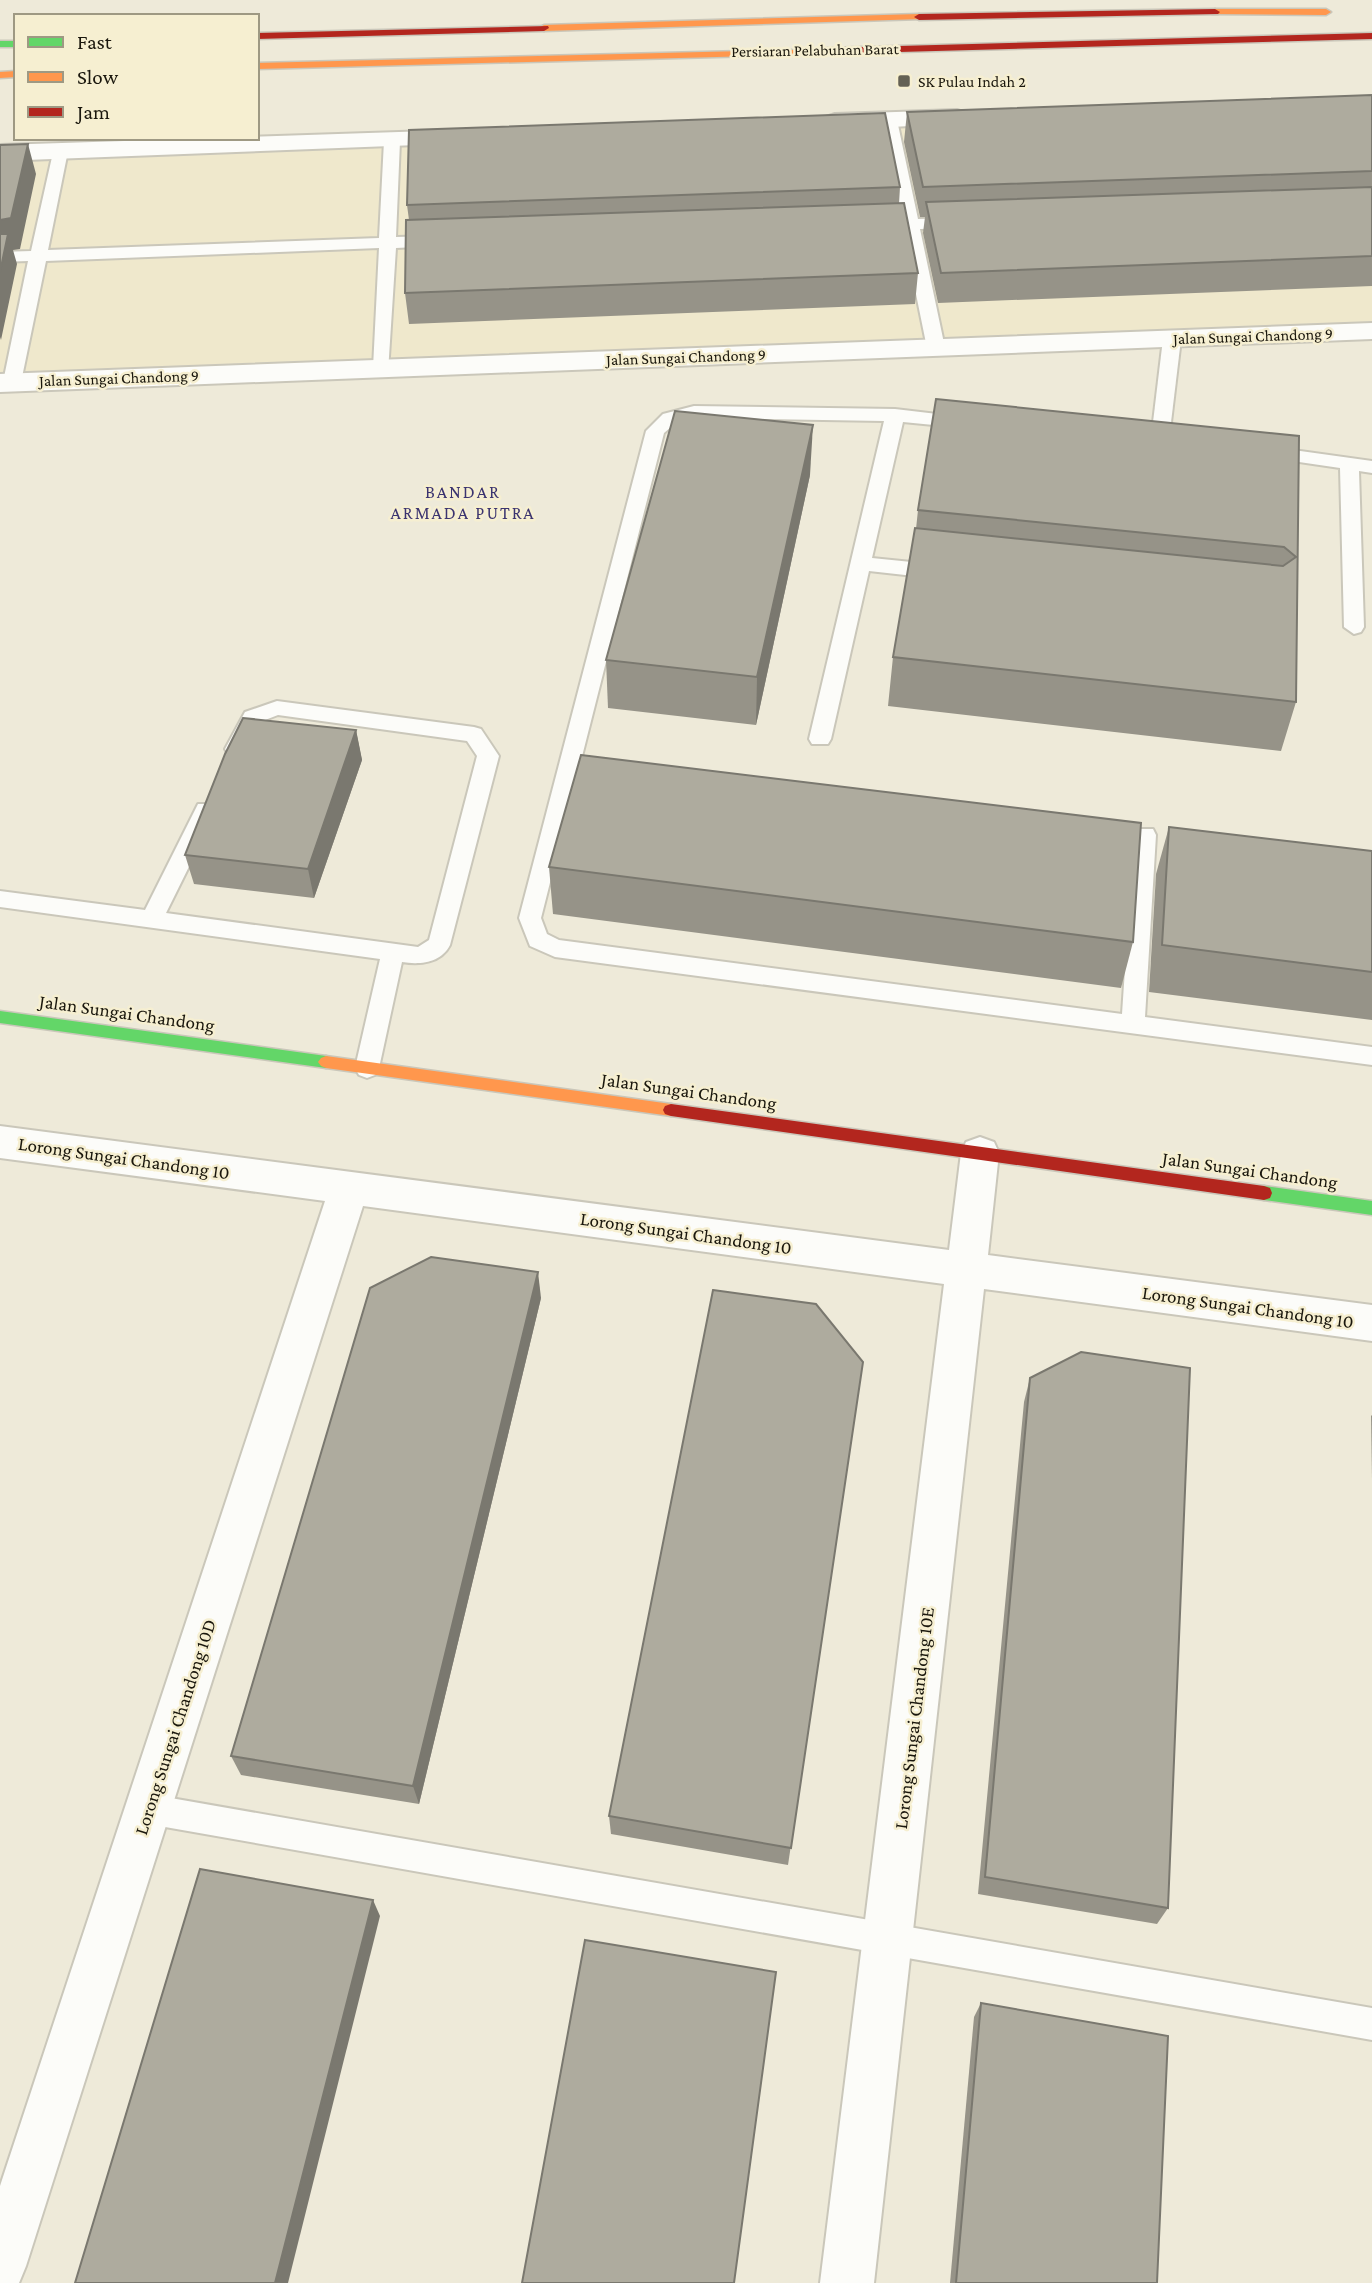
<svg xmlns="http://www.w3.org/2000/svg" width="1372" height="2283" font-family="'Crimson Pro',serif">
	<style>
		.built { fill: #efe8cc }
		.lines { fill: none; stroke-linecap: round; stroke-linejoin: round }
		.lane-casing { stroke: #cac7ba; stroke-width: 4 }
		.street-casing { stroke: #cac7ba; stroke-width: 4 }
		.fast-casing { stroke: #cac7ba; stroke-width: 3 }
		.slow-casing { stroke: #cac7ba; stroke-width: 3 }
		.jam-casing { stroke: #cac7ba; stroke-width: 3 }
		.lane { fill: #fcfcf9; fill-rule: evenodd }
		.street { fill: #fcfcf9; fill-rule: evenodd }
		.fast { fill: #63d668; fill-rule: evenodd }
		.slow { fill: #ff974d; fill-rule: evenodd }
		.jam { fill: #b3261e; fill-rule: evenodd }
		.wall { fill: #969388 }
		.shaded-wall { fill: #7a786f }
		.building { fill: #aeab9e; stroke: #7a786f; stroke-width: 2 }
		.poi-dot { fill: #646154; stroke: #f6efd1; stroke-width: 2.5 }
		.labels { text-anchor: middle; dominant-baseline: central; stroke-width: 5; stroke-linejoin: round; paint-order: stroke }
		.far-street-label { font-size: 16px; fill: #1a170d; stroke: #f6efd1 }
		.far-poi-label { font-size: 16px; fill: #1a170d; stroke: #f6efd1; text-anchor: start }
		.far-neighbourhood-label { font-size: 18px; letter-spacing: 2px; fill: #3b3470; stroke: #f6efd1 }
		.street-label { font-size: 19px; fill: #1a170d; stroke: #f6efd1 }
	</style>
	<rect width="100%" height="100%" fill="#eeead9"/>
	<!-- built -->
	<path class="built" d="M1372,119V322L0,375V161L901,127Z"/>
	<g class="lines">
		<!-- lane casing -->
		<g class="lane-casing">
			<g id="lane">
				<path d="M889,115L897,120L918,219L955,218L964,223L955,228L920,229L945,348L936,353L927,348L903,230L876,231L867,226L876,221L901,220L881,120Z"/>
				<path d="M392,136L400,141L396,237L437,236L446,241L437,246L396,248L388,372L382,374L373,368L379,248L46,261L21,382L12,388L3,382L28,261L0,262V252L31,251L54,148L60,146L68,151L48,250L379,238L384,141Z"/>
				<path d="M1172,334L1181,339L1169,439L1160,445L1151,439L1163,339Z"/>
				<path d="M694,406L895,409L971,418L973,422L971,426L964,428L903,422L872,558L941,565L951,572L941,579L869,571L831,739L828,744H812L809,739L884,421L694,418L677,422L664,433L541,918L547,934L559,940L1122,1014L1134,835L1137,829H1153L1156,835L1145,1017L1372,1047V1065L555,957L530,946L519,918L646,431L663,414Z"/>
				<path d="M1265,446L1372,461V473L1359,471L1364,627L1361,632L1354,634L1344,627L1340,468L1258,456L1256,452L1258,448Z"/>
				<path d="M277,701L474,727L481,729L499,756L450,945C441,963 420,965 402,962L379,1068L375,1075L367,1078L359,1075L355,1068L380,959L0,907V891L145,910L198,804H214L217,810L166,913L418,947L429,940L477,756L467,741L278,715L260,722L244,754H228L225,749L245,712Z"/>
				<path d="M148,1794L1372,2008V2040L148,1824L137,1820L133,1809L137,1798Z"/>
			</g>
		</g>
		<!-- street casing -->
		<g class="street-casing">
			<g id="street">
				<path d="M957,110L966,113L970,118L966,123L835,130L826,127L822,122L826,117L835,114Z"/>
				<path d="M460,130L469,133L473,138L469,143L0,161V145Z"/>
				<path d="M1372,323V339L0,392V374Z"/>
				<path d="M0,1126L949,1250L961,1153L966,1142L980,1137L994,1142L999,1153L988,1255L1372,1305V1341L984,1289L874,2283H820L944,1284L363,1206L26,2266L19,2283H0V2186L325,1201L0,1158Z"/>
			</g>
		</g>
		<!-- fast casing -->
		<g class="fast-casing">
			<g id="fast">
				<rect x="0" y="41" width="16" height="6"/>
				<path d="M0,1011L326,1056L331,1058L334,1062L331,1066L326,1068L0,1023Z"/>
				<path d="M1264,1186L1372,1201V1215L1264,1200L1258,1198L1256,1193L1258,1188Z"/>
			</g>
		</g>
		<!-- slow casing -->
		<g class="slow-casing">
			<g id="slow">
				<path d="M1215,9H1326L1331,12L1326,15L1212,14L1210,12Z"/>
				<path d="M919,14L924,17L922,19L544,31L539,28L544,25Z"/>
				<path d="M830,49L831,51L826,54L257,69V63Z"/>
				<path d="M16,71V77L0,78V72Z"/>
				<path d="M326,1056L671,1104L677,1106L679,1110L677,1114L671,1116L326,1068L321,1066L318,1062L321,1058Z"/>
			</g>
		</g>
		<!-- jam casing -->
		<g class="jam-casing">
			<g id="jam">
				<path d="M1215,9L1220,12L1218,14L919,20L914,17L919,14Z"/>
				<path d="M548,26L549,28L544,31L257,39V33Z"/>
				<path d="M1372,33V39L826,54L821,51L826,48Z"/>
				<path d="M671,1104L1264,1186L1270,1188L1272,1193L1270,1198L1264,1200L671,1116L665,1114L663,1110L665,1106Z"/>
			</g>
		</g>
		<!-- lane -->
		<use href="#lane" class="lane"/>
		<!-- street -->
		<use href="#street" class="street"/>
		<!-- fast -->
		<use href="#fast" class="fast"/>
		<!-- slow -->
		<use href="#slow" class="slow"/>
		<!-- jam -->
		<use href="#jam" class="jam"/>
	</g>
	<!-- wall -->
	<g class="wall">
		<path d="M1372,95V286L938,303L923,233L925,217H920L904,142L907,112Z"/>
		<path d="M900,187L899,204L918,273L915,304L409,324L405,293L409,220L407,205Z"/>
		<path d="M1299,436L1296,702L1281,751L888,706L893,657L916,529L918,510Z"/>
		<path d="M810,475L756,725L608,708L606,660Z"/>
		<path d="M356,730L362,760L314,898L194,884L185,855Z"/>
		<path d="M1169,827L1372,851V1020L1149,992L1156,874Z"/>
		<path d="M549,867L1133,942L1121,988L553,914Z"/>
		<path d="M541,1298L419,1804L241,1775L231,1756Z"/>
		<path d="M863,1362L788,1865L611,1834L609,1816Z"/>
		<path d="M1030,1378L1168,1908L1157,1924L978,1894L1024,1402Z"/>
		<path d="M1372,1415V1480L1371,1416Z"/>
		<path d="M981,2003L1157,2283H950L974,2017Z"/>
	</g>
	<!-- shaded-wall -->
	<g class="shaded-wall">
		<path d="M28,144L36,174L20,249L13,250L17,264L1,340L0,337V220Z"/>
		<path d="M813,425L810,475L756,725L757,677Z"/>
		<path d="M356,730L362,760L314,898L308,869Z"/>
		<path d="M538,1272L541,1298L419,1804L413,1786Z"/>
		<path d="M373,1900L380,1916L288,2283H275Z"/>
	</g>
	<!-- building -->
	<g class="building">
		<path d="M1372,95V171L923,187L907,112Z"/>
		<path d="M885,113L900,187L407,205L409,130Z"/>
		<path d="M28,144L11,218L0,220V145Z"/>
		<path d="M1372,187V256L941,273L926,202Z"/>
		<path d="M904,203L918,273L405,293L406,220Z"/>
		<path d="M0,234H8L0,272Z"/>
		<path d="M936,399L1299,436L1296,702L893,657L915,528L1283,566L1296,557L1284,547L918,510Z"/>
		<path d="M675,411L813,425L757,677L606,660Z"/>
		<path d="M243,718L356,730L308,869L185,855L225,754Z"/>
		<path d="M581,755L1141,823L1133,942L549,867Z"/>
		<path d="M1169,827L1372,851V972L1162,945Z"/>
		<path d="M431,1257L538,1272L413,1786L231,1756L370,1288Z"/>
		<path d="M713,1290L816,1304L863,1362L791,1848L609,1816Z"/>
		<path d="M1081,1352L1190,1368L1168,1908L985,1877L1030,1378Z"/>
		<path d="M200,1869L373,1900L275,2283H75Z"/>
		<path d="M585,1940L776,1972L734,2283H522Z"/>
		<path d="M981,2003L1168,2036L1157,2283H956Z"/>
	</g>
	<!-- markers -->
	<rect class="poi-dot" x="897" y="74" width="14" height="14" rx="3.5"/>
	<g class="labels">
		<!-- far-street labels -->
		<g class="far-street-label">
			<text transform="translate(815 50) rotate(-1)">Persiaran Pelabuhan Barat</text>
			<text transform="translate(1253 336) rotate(-2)">Jalan Sungai Chandong 9</text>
			<text transform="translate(686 357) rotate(-2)">Jalan Sungai Chandong 9</text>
			<text transform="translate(119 378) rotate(-2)">Jalan Sungai Chandong 9</text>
		</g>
		<!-- far-poi labels -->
		<g class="far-poi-label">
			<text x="918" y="81">SK Pulau Indah 2</text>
		</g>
		<!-- far-neighbourhood labels -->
		<g class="far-neighbourhood-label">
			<text x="463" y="492">BANDAR<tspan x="463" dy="21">ARMADA PUTRA</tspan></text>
		</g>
		<!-- street labels -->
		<g class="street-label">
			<text transform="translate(127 1013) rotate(8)">Jalan Sungai Chandong</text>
			<text transform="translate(689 1091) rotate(8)">Jalan Sungai Chandong</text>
			<text transform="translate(124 1158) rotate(8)">Lorong Sungai Chandong 10</text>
			<text transform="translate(1250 1170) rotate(8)">Jalan Sungai Chandong</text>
			<text transform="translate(686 1233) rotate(8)">Lorong Sungai Chandong 10</text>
			<text transform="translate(1248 1307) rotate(8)">Lorong Sungai Chandong 10</text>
			<text transform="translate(914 1718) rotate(-83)">Lorong Sungai Chandong 10E</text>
			<text transform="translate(175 1727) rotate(-72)">Lorong Sungai Chandong 10D</text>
		</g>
	</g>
	<!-- legend -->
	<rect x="14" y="14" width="245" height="126" fill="#f6efd1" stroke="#9e9983" stroke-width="2"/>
	<rect x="28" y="37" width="35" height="10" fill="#63d668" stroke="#9e9983" stroke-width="2"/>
	<text x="77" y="49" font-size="21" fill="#1a170d">Fast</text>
	<rect x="28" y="72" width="35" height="10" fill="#ff974d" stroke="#9e9983" stroke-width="2"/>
	<text x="77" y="84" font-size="21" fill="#1a170d">Slow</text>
	<rect x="28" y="107" width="35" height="10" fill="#b3261e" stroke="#9e9983" stroke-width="2"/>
	<text x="77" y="119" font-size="21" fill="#1a170d">Jam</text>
</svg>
